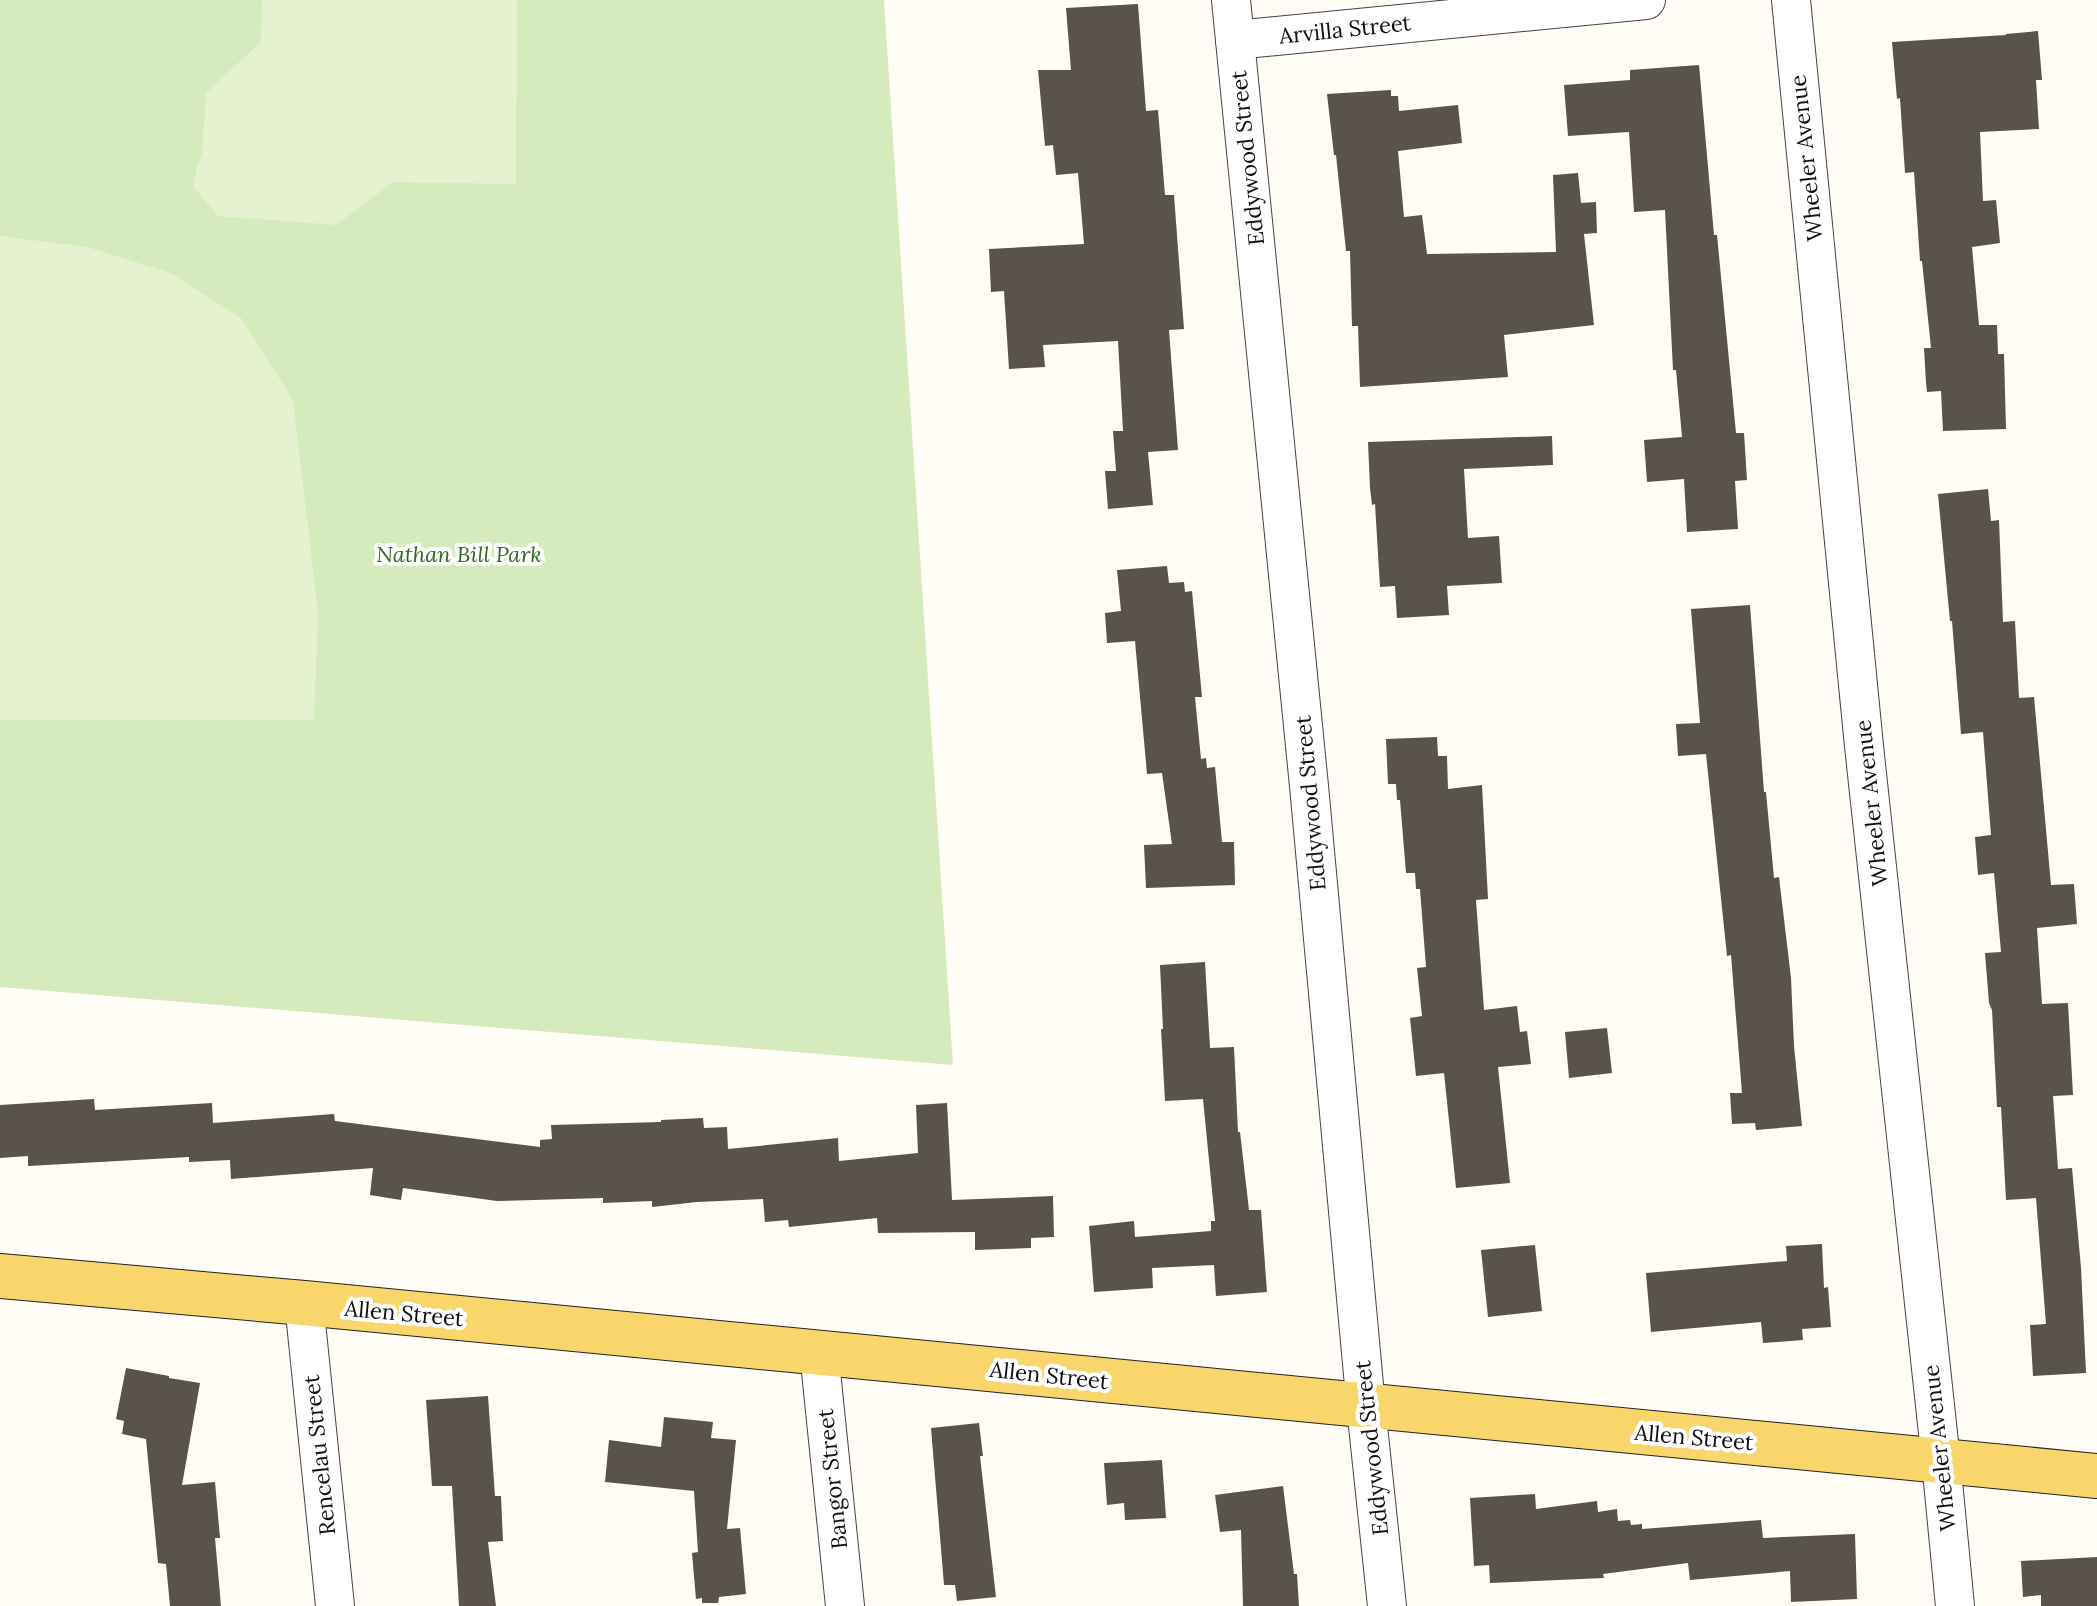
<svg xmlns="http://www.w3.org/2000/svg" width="2097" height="1606" font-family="Lora,serif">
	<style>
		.green { fill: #d5ebbd }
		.pitch { fill: #e6f2cf }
		.building { fill: #5a524d }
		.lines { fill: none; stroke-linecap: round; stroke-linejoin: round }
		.street-casing { stroke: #444; stroke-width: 40 }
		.primary-casing { stroke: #222; stroke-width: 46 }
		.street { stroke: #fff; stroke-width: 38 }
		.primary { stroke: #f9d66b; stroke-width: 44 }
		.labels { text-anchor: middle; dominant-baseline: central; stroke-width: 8; stroke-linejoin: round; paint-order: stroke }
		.street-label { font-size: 22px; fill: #111; stroke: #fff }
		.park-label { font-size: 22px; font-style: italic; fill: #2f6b1f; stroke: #fff }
	</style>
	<rect width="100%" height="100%" fill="#fffdf5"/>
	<!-- green -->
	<path class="green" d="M0,0H884L953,1065L0,987Z"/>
	<!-- pitch -->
	<g class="pitch">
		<path d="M262,0H517L516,184L393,182L336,225L218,216L194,187L196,169L202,156L206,93L261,42Z"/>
		<path d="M0,236L87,247L170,273L241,318L293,400L318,613L314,720H0Z"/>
	</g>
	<!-- building -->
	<g class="building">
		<path d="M1138,4L1146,111L1158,110L1165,195H1174L1184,329L1169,330L1178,450L1148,452L1153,505L1108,509L1105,471H1116L1113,431H1123L1118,341L1043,345L1045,367L1009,369L1004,291L991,292L989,249L1084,244L1078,173L1056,175L1053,145L1045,146L1038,70H1071L1066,8Z"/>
		<path d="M2038,31L2042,80H2036L2039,129L1980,132L1983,201L1996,200L2000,243L1972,247L1979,325H1997L1998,354H2004L2006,429L1943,431L1941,391L1927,392L1926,383L1924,348H1931L1922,261H1920L1914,172L1905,173L1900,98L1897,99L1892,42L2006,35V34Z"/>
		<path d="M1699,65L1714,235H1717L1736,433H1744L1747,480L1735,481L1738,529L1687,532L1684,479L1647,482L1644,440L1682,437L1676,370H1673L1665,210L1634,212L1629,132L1568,136L1564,85L1630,80V70Z"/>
		<path d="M1391,90V96H1398L1399,111L1458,105L1462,143L1398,151L1404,217L1422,215L1427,254L1556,252L1553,175L1578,173L1581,203L1596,202L1597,233L1584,234L1594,325L1504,335L1508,377L1360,387L1358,326H1352L1350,251H1346L1336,155H1334L1327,94Z"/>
		<path d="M1552,436L1553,465L1464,469L1468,538L1499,536L1502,583L1447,586L1449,615L1397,618L1395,586L1380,587L1375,504L1372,505L1370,488L1368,442Z"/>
		<path d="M1988,489L1991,521L1999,520L2003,622L2015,621L2019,698L2034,697L2051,885L2074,884L2077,924L2037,928L2042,1004L2068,1003L2073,1095L2053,1096L2058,1169L2072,1168L2081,1268L2086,1373L2033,1376L2030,1325L2046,1324L2036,1198L2006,1200L2001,1107H1997L1992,1010L1989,1003L1985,953L2001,952L1994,873L1978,875L1975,837L1991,835L1983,732L1961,734L1952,621H1950L1938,494Z"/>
		<path d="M1167,566L1169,583L1184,582L1185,592L1192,591L1202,697H1195L1201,759L1206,758L1207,768L1215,767L1222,842H1234L1235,885L1146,888L1144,845L1172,844L1162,773L1147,774L1135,641L1107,643L1105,613L1121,611L1117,570Z"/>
		<path d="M1750,605L1764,792H1766L1774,878L1779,877L1791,978L1794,1046L1802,1126L1756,1130L1755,1123L1732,1124L1730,1093H1742L1731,955L1727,956L1706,754L1678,756L1676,724L1700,723L1691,609Z"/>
		<path d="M1437,737L1438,756H1447L1448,789L1482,785L1488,899L1476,900L1484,1010L1517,1006L1520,1032L1527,1031L1531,1064L1498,1067L1510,1183L1456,1188L1444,1073L1416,1076L1410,1018L1422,1016L1417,968L1426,967L1420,889H1416L1415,873H1406L1400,800H1397L1396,784H1388L1386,739Z"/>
		<path d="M1205,962L1210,1048L1234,1047L1238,1132H1240L1249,1210H1261L1267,1292L1216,1296L1214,1265L1152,1268L1153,1288L1094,1292L1089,1226L1134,1221L1135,1237L1211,1231V1221H1215L1203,1099L1165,1101L1161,1029H1163L1160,965Z"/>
		<path d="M1607,1028L1612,1073L1569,1078L1565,1032Z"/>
		<path d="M94,1099L95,1110L212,1103L213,1123L334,1114L335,1121L540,1147V1140L552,1139L551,1125L661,1122V1120L703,1118L704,1128L727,1127L728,1149L838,1138L839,1161L918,1153L916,1105L947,1103L952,1200L1053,1196L1054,1237L1031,1238V1248L975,1250V1232L878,1233L877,1218L789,1227L788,1220L765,1222L763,1199L697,1202L652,1207V1201L603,1203V1198L497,1201L403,1188L401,1200L370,1195L373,1168L231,1179L230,1160L189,1162V1157L28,1166V1156L0,1158V1105Z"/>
		<path d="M1822,1244L1824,1288L1828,1287L1831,1327L1802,1329L1803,1340L1763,1343L1761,1322L1651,1332L1646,1273L1787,1261L1786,1246Z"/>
		<path d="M1535,1245L1542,1311L1488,1317L1481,1250Z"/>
		<path d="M126,1368L169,1376V1378L200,1383L182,1485L215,1482L220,1538H215L221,1606H170L166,1564L158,1563L146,1439L122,1434L124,1421L116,1419Z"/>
		<path d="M488,1396L495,1496H501L503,1541L488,1542L496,1606H459L452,1486H432L426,1400Z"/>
		<path d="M664,1417L713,1422L711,1438L736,1440L727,1529L740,1528L746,1594L719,1597L718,1603H702V1598L696,1599L692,1553L698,1552L694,1491L605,1482L609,1440L661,1447Z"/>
		<path d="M979,1423L983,1456H980L996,1597L957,1601L955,1585H944L931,1428Z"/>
		<path d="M1162,1460L1166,1518L1125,1520L1124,1503L1107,1505L1104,1463Z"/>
		<path d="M1283,1486L1294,1574H1297L1299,1606H1243L1241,1530L1220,1532L1215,1495Z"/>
		<path d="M1535,1494L1536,1509L1597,1501L1598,1512L1617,1509L1618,1521L1630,1520L1631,1525L1642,1524V1529L1761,1520L1763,1538L1855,1534L1857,1599L1791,1602L1790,1571L1690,1580L1688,1563L1603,1574L1604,1578L1490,1583L1489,1565L1474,1566L1470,1498Z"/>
		<path d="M2097,1557V1606H2041V1595L2023,1597L2021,1561Z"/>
	</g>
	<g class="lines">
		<!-- street casing -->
		<g class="street-casing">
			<g id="street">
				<path d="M1231,0L1309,786L1366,1407L1387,1606"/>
				<path d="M1791,0L1864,746L1941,1461L1955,1606"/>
				<path d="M1235,40L1646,0"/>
				<path d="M304,1303L335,1606"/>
				<path d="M819,1352L845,1606"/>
			</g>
		</g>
		<!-- primary casing -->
		<g class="primary-casing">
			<path id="primary" d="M0,1276L304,1303L2097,1476"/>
		</g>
		<!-- street -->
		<use href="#street" class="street"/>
		<!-- primary -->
		<use href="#primary" class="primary"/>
	</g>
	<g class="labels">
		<!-- street labels -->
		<g class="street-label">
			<text transform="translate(1345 29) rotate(-6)">Arvilla Street</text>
			<text transform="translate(1247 158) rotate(-96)">Eddywood Street</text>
			<text transform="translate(1806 158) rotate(-96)">Wheeler Avenue</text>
			<text transform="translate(1310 803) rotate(-95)">Eddywood Street</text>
			<text transform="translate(1871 803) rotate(-96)">Wheeler Avenue</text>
			<text transform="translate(404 1313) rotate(5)">Allen Street</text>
			<text transform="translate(1049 1375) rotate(6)">Allen Street</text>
			<text transform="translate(1694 1437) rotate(5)">Allen Street</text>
			<text transform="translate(1371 1448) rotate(-96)">Eddywood Street</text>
			<text transform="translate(1939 1448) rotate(-96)">Wheeler Avenue</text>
			<text transform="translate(319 1455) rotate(-96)">Rencelau Street</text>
			<text transform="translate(832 1479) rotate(-96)">Bangor Street</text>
		</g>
		<!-- park labels -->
		<g class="park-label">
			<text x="459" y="554">Nathan Bill Park</text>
		</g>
	</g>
</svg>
